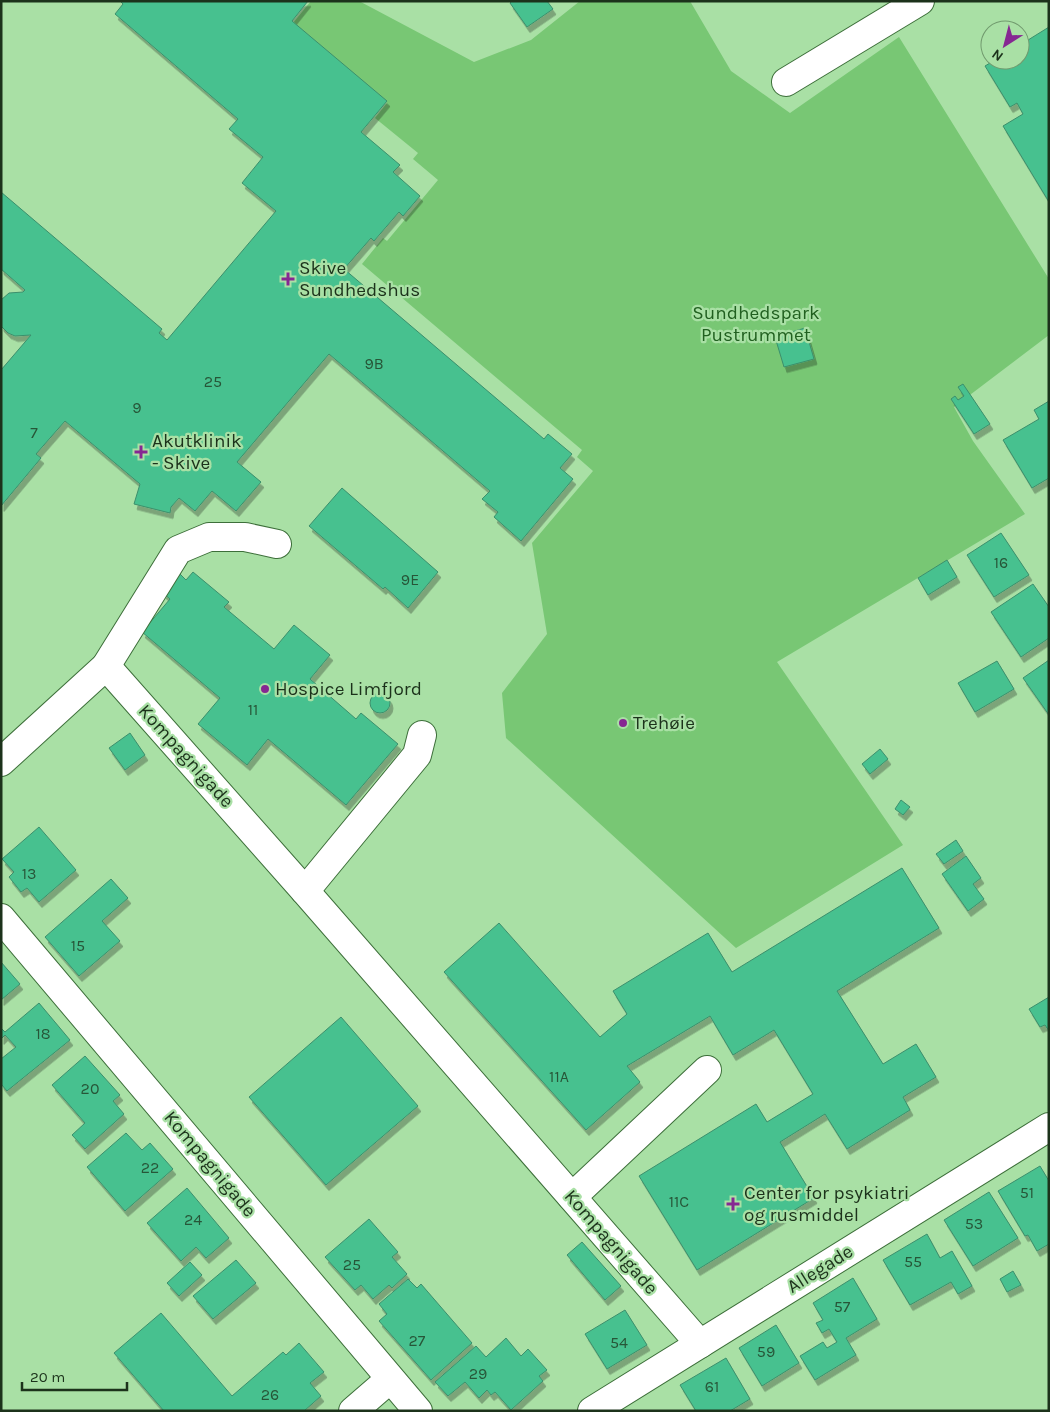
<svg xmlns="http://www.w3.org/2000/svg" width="1050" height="1412" font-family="Karla,sans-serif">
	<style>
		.green { fill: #78c774 }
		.building { fill: #47c18f; stroke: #3c8f6c; filter: url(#shadow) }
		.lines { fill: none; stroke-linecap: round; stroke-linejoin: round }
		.minor-casing { stroke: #3d6f3a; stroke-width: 30 }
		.minor { stroke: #fff; stroke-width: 28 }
		.poi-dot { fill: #862792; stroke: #a9e0a5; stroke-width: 2 }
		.labels { text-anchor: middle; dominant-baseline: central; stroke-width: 4.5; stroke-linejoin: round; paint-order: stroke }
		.number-label { font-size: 16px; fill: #275638 }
		.poi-label { font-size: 19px; fill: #1c321b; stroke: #a9e0a5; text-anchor: start }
		.park-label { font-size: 19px; fill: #216020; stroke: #a9e0a5 }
		.street-label { font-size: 19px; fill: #1c321b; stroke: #a9e0a5 }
	</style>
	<defs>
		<filter id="shadow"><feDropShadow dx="3" dy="5.5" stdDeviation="0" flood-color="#0004"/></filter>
	</defs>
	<rect width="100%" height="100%" fill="#a9e0a5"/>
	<!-- green -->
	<path class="green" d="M311,1H359L474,62L531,40L580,1H690L731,71L790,113L899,37L1049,279V335L954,407L973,441L1025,514L777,662L903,845L736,948L506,738L502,693L547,634L532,543L593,471L577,457L582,450L362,264L383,238L387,241L438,180L413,159L418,153L375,118L387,103L293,23Z"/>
	<!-- building -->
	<g class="building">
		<path d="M120,1H308L292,21L387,101L361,132L400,165L393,172L420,196L403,216L399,212L374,241L371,238L344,269L544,439L548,434L572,454L560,468L573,479L521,541L494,517L498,512L482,499L490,491L329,354L237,462L261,482L236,511L212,491L195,511L179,498L171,507L170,513L134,504L140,484L65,421L36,454L41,458L1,506V370L31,335L15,336L8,333L1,326V300L9,293L23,292L25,290L1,269V192L162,329L159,333L167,340L276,211L242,183L263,157L229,129L238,119L115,14L123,4Z"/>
		<path d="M512,1H547L553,9L527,27L510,3Z"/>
		<path d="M1049,27V202L1003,126L1023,114L1017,103L1010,107L985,66L995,60H1020V45Z"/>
		<path d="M805,328L814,359L784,367L775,337Z"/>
		<path d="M963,384L990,424L974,434L951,399L955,396L958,400L964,396L958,387Z"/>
		<path d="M1049,401V478L1032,488L1003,440L1039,419L1034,410Z"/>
		<path d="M342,488L438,572L408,608L385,587L383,589L309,526Z"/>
		<path d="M1001,533L1029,575L994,597L967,555Z"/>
		<path d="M947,560L957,577L928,595L918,578Z"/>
		<path d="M193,572L229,602L224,607L274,649L294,625L330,655L310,679L356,719L361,713L398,744L346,805L268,739L247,765L198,724L220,698L142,632L170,599L163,593L180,574L186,580Z"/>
		<path d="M1033,584L1049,607V638L1021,657L991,612Z"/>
		<path d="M1049,660V715L1023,678Z"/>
		<path d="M997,661L1014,689L975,712L958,683Z"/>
		<circle cx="380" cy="703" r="10"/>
		<path d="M130,733L145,755L125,770L109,748Z"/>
		<path d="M880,749L888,759L870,774L862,764Z"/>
		<path d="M901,800L910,807L903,815L895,809Z"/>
		<path d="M39,827L76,870L39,902L27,888L21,892L9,877L14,872L2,859Z"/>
		<path d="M956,840L963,851L944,864L936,854Z"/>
		<path d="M966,856L981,878L973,884L984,899L968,911L942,874Z"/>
		<path d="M902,868L939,928L837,991L883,1064L916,1044L936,1077L903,1097L910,1110L847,1149L825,1114L780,1142L814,1198L697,1270L639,1176L756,1104L767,1122L813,1094L774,1030L733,1055L710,1016L627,1066L640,1082L586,1130L444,972L499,923L600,1037L627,1014L613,991L708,933L732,972Z"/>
		<path d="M111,879L128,898L102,921L120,941L79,976L45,937Z"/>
		<path d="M1,962L20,984L1,1000Z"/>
		<path d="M1049,997V1031L1045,1025L1040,1027L1029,1009Z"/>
		<path d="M39,1003L70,1040L7,1091L1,1084V1059L16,1047L5,1035L1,1039V1028L5,1032Z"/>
		<path d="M341,1017L418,1106L326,1185L249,1097Z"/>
		<path d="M85,1056L120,1095L113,1101L124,1114L85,1149L72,1135L85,1123L52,1085Z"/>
		<path d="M126,1133L142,1150L150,1143L173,1169L125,1211L87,1167Z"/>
		<path d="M1040,1166L1049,1181V1244L1037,1251L1028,1235L1025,1236L998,1191Z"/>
		<path d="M187,1188L229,1238L206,1258L196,1247L181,1261L147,1223Z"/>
		<path d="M989,1192L1018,1238L973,1266L944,1220Z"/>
		<path d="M369,1219L398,1252L392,1257L407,1274L392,1288L389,1285L373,1299L361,1285L355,1290L325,1257Z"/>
		<path d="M927,1234L940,1258L952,1251L972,1286L958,1294L951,1282L910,1305L883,1260Z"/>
		<path d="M582,1242L621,1286L605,1300L567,1255Z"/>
		<path d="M236,1260L256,1283L213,1319L193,1296Z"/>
		<path d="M190,1262L202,1275L179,1296L167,1283Z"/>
		<path d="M1013,1271L1021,1285L1007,1292L1000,1279Z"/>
		<path d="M853,1278L877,1319L846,1338L856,1355L815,1380L800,1356L823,1342L827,1348L837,1342L829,1329L822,1333L816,1323L823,1320L813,1303Z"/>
		<path d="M408,1279L417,1288L421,1284L472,1343L431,1380L379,1321L387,1314L379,1304Z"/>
		<path d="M625,1310L647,1345L607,1369L585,1334Z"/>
		<path d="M161,1313L232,1396L283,1352L286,1355L299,1343L324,1372L310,1383L321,1396L304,1411H164L114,1353Z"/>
		<path d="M776,1325L799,1363L762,1386L739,1348Z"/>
		<path d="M506,1338L521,1356L528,1349L547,1370L539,1376L543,1381L511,1410L495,1392L491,1395L487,1390L479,1398L465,1382L448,1396L435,1382L476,1346L486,1357Z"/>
		<path d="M726,1358L750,1399L730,1411H696L680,1385Z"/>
	</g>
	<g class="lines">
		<!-- minor casing -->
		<g class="minor-casing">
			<g id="minor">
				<path d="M786,82L920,1"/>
				<path d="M106,666L178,550L209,537H245L277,544"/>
				<path d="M1,762L106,666L305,891L700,1344"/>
				<path d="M305,891L417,755L422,735"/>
				<path d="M1,918L418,1411"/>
				<path d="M572,1197L707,1070"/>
				<path d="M353,1411L390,1379"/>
				<path d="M592,1411L1049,1127"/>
			</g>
		</g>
		<!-- minor -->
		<use href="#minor" class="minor"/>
	</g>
	<!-- markers -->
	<g class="poi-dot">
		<path d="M285.5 271.5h5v5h5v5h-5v5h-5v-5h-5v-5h5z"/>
		<path d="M138.5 444.5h5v5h5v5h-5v5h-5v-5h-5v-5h5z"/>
		<circle cx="265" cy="689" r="5"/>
		<circle cx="623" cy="723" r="5"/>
		<path d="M730.5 1196.5h5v5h5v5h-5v5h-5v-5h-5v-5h5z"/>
	</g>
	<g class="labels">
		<!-- number labels -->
		<g class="number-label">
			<text x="374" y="363">9B</text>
			<text x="213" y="381">25</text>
			<text x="137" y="407">9</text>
			<text x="34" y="432">7</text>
			<text x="1001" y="562">16</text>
			<text x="410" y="579">9E</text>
			<text x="253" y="709">11</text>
			<text x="29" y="873">13</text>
			<text x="78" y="945">15</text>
			<text x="43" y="1033">18</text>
			<text x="559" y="1076">11A</text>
			<text x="90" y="1088">20</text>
			<text x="150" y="1167">22</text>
			<text x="1027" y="1192">51</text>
			<text x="679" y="1201">11C</text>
			<text x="193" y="1219">24</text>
			<text x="974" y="1223">53</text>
			<text x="913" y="1261">55</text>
			<text x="352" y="1264">25</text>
			<text x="842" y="1306">57</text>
			<text x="417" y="1340">27</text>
			<text x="619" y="1342">54</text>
			<text x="766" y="1351">59</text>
			<text x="478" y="1373">29</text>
			<text x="712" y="1386">61</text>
			<text x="270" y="1394">26</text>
		</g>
		<!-- poi labels -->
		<g class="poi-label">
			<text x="299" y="268">Skive<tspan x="299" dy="22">Sundhedshus</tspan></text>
			<text x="152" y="441">Akutklinik<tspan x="152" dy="22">- Skive</tspan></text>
			<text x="275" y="689">Hospice Limfjord</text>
			<text x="633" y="723">Trehøie</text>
			<text x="744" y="1193">Center for psykiatri<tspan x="744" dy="22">og rusmiddel</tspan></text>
		</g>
		<!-- park labels -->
		<g class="park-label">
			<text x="756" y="313">Sundhedspark<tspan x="756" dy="22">Pustrummet</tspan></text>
		</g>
		<!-- street labels -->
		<g class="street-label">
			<text transform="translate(186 756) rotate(48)">Kompagnigade</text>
			<text transform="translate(210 1164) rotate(50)">Kompagnigade</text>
			<text transform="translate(611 1242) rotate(49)">Kompagnigade</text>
			<text transform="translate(820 1269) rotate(-32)">Allegade</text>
		</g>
	</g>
	<!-- border -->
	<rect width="1050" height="1412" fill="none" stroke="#1c321b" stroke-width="5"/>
	<!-- north arrow -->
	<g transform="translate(1005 45) rotate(216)"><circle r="24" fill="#a9e0a5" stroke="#719a6e"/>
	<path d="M0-4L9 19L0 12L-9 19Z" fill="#862792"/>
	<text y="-8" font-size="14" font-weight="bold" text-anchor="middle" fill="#1c321b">N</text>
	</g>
	<!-- scale -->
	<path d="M22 1382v8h105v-8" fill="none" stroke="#1c321b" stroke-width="2.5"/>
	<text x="30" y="1382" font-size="15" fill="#1c321b" stroke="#a9e0a5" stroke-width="4" paint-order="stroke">20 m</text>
</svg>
